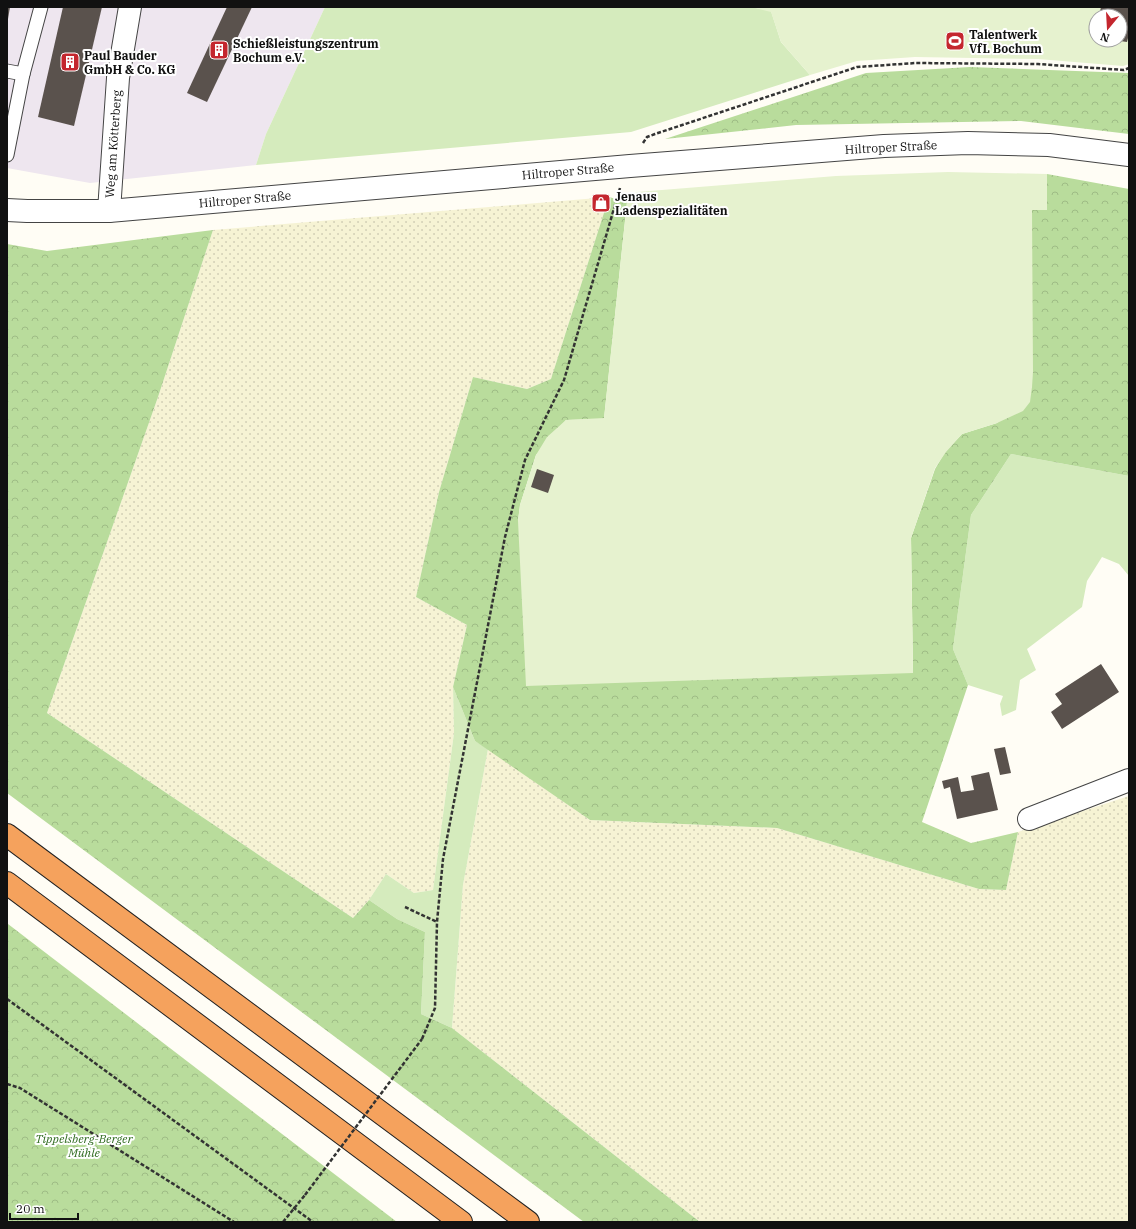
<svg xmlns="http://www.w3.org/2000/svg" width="1136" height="1229" font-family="'IBM Plex Serif',serif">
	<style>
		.industrial { fill: #eee6ef }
		.farmland { fill: url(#farmland-dots) }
		.green { fill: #d5ebbd }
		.forest { fill: url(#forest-crowns) }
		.pitch { fill: #e6f2cf; fill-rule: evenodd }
		.building { fill: #5a524d }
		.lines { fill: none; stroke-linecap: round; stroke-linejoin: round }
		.service-casing { stroke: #444; stroke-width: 15 }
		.minor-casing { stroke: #444; stroke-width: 24 }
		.tertiary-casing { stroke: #444; stroke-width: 24 }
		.motorway-casing { stroke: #222; stroke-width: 24 }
		.path { stroke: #333; stroke-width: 2.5; stroke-dasharray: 4 2; stroke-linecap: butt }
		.service { stroke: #fff; stroke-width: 13 }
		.minor { stroke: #fff; stroke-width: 22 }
		.tertiary { stroke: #fff; stroke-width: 22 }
		.motorway { stroke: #f5a25d; stroke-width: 22 }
		.path-bridge { stroke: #333; stroke-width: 2.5; stroke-dasharray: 4 2; stroke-linecap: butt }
		.labels { text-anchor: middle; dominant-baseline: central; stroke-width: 4; stroke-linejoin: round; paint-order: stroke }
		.poi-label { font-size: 12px; font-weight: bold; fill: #111; stroke: #fff; text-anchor: start }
		.street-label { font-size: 12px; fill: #111; stroke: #fff }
		.park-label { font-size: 12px; font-style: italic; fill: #2f6b1f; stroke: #fff }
	</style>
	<defs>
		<pattern id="farmland-dots" width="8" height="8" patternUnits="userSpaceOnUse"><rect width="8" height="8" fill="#f6f3d4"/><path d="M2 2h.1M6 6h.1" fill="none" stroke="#d2cfb5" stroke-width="1.8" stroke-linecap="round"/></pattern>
		<pattern id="forest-crowns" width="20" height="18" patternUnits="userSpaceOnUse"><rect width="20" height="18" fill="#b9dc9c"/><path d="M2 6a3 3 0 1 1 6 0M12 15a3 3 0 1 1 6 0" fill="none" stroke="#9ebc85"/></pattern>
	</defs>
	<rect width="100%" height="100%" fill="#fffdf5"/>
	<!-- industrial -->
	<path class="industrial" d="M7,7H325L266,134L256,165L90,183L7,168Z"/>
	<!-- farmland -->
	<g class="farmland">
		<path d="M609,197L551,379L527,389L473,377L439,492L416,597L467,625L453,687L454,733L433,890L414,893L386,874L369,900L353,918L47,713L158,397L213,230Z"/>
		<path d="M488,749L590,820L777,828L979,889L1006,890L1018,832L1129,796V1222H700L452,1028L463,885Z"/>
	</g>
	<!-- green -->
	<g class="green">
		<path d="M325,7H751L771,11L781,42L810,75L631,132L256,165L266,134Z"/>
		<path d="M1011,454L1129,476V576L1119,564L1102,557L1087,581L1082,607L1027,649L1036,670L1020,680L1016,710L1002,716L1000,704L1003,696L968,685L953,649L971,515Z"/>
		<path d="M453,687L475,741L488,749L463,885L452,1028L421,1014L425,932L397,919L369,900L386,874L414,893L433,890L454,733Z"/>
	</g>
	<!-- forest -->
	<g class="forest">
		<path d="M970,67L1129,73V134L1021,121L796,125L665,139L866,73Z"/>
		<path d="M1047,174L1129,189V476L1011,454L971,515L953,649L968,685L922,822L971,843L1018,832L1006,890L979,889L777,828L590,820L475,741L453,687L467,625L416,597L439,492L473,377L527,389L551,379L609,197L627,202L604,419L566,420L536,455L520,505L518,521L913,673L911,538L935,469L945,452L962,434L997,423L1032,387V210H1047Z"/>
		<path d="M213,230L158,397L47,713L353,918L369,900L397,919L425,932L421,1014L452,1028L700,1222H584L7,793V244L47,251Z"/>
		<path d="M7,924H8L397,1222H7Z"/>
	</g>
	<!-- pitch -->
	<g class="pitch">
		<path d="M751,7H1129V64L1123,66L1038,59L915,57L857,61L810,75L781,42L771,12ZM1096,16H1120V40H1096Z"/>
		<path d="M948,172L1047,174V210H1032L1033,372L1032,387L1030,402L1023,411L997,423L962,434L946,452L935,468L911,538L913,673L526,686L518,521L520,505L536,455L547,437L566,420L604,418L627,202L629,197L637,192L836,176Z"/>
	</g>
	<!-- building -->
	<g class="building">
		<path d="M7,7H10L8,19L7,18Z"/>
		<path d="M63,7H102L74,126L38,117Z"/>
		<path d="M227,7H252L207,102L187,93Z"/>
		<path d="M1101,7H1129V34L1127,42L1120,41V16H1099Z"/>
		<path d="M537,469L554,475L548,493L531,487Z"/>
		<path d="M1101,664L1119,692L1062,729L1051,712L1062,704L1055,694Z"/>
		<path d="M1005,747L1011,773L1000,775L994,749Z"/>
		<path d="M989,772L998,810L957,819L950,787L944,789L942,781L958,777L961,792L974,790L971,776Z"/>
	</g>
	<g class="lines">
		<!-- service casing -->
		<g class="service-casing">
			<g id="service">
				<path d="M7,71L23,74"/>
				<path d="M7,155L23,74L41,7"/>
			</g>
		</g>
		<!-- minor casing -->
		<g class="minor-casing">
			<g id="minor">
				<path d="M109,211L118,78L130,7"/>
				<path d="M1029,819L1129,780"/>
			</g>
		</g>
		<!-- tertiary casing -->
		<g class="tertiary-casing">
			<path id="tertiary" d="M7,210L27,211H109L630,166L884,146L968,143L1049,145L1129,155"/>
		</g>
		<!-- motorway casing -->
		<g class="motorway-casing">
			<g id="motorway">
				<path d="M7,835L528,1222"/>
				<path d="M7,883L461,1222"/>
			</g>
		</g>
		<!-- path -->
		<g class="path">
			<path d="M643,143L647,137L655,134L857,67L916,63L1038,64L1124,70L1129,68"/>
			<path d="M405,907L437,922"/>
			<path d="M7,999L313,1222"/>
			<path d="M422,1039L435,1008L437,922L443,859L505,537L525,460L564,380L620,188"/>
			<path d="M7,1084L20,1088L234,1222"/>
			<path d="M283,1222L305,1195"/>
		</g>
		<!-- service -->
		<use href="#service" class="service"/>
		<!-- minor -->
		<use href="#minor" class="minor"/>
		<!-- tertiary -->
		<use href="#tertiary" class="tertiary"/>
		<!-- motorway -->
		<use href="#motorway" class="motorway"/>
		<!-- path-bridge -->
		<path class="path-bridge" d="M305,1195L422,1039"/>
	</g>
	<!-- icons -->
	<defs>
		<g id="stadium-square" transform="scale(1)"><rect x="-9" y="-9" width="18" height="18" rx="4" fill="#c4262e" stroke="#fff"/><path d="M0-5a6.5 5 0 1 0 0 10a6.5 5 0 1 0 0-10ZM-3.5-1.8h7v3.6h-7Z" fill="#fff"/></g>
		<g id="building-square" transform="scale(1)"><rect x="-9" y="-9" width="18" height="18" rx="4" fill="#c4262e" stroke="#fff"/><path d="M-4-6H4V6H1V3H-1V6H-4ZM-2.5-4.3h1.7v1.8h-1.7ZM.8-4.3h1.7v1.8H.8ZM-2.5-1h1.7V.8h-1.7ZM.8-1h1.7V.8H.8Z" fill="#fff"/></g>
		<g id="shop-square" transform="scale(1)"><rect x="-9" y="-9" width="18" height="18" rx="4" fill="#c4262e" stroke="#fff"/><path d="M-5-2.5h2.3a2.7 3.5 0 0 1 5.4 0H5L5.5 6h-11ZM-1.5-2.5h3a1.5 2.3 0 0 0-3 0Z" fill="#fff"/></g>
	</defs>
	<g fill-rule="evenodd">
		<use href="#stadium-square" x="955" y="41"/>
		<use href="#building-square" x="219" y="50"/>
		<use href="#building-square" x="70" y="62"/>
		<use href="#shop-square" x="601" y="203"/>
	</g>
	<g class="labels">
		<!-- poi labels -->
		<g class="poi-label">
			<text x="969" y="34">Talentwerk<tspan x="969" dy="14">VfL Bochum</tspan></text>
			<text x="233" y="43">Schießleistungszentrum<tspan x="233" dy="14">Bochum e.V.</tspan></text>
			<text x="84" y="55">Paul Bauder<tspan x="84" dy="14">GmbH &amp; Co. KG</tspan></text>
			<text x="615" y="196">Jenaus<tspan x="615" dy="14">Ladenspezialitäten</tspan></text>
		</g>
		<!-- street labels -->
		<g class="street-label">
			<text transform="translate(113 144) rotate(-86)">Weg am Kötterberg</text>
			<text transform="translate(891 147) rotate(-3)">Hiltroper Straße</text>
			<text transform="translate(568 171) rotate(-5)">Hiltroper Straße</text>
			<text transform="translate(245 199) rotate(-5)">Hiltroper Straße</text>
		</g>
		<!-- park labels -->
		<g class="park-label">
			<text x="84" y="1138">Tippelsberg-Berger<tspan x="84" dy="14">Mühle</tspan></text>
		</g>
	</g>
	<!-- border -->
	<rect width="1136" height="1229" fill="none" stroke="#111111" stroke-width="16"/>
	<!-- north arrow -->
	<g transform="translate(1108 28) rotate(198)"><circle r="19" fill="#ffffff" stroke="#a0a0a0"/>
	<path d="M0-3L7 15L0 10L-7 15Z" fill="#c4262e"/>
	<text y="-6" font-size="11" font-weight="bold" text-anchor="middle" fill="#111111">N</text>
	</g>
	<!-- scale -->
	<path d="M10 1213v6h68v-6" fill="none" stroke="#111111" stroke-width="2"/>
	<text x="16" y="1213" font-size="12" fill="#111111" stroke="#ffffff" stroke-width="3" paint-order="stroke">20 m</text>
</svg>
